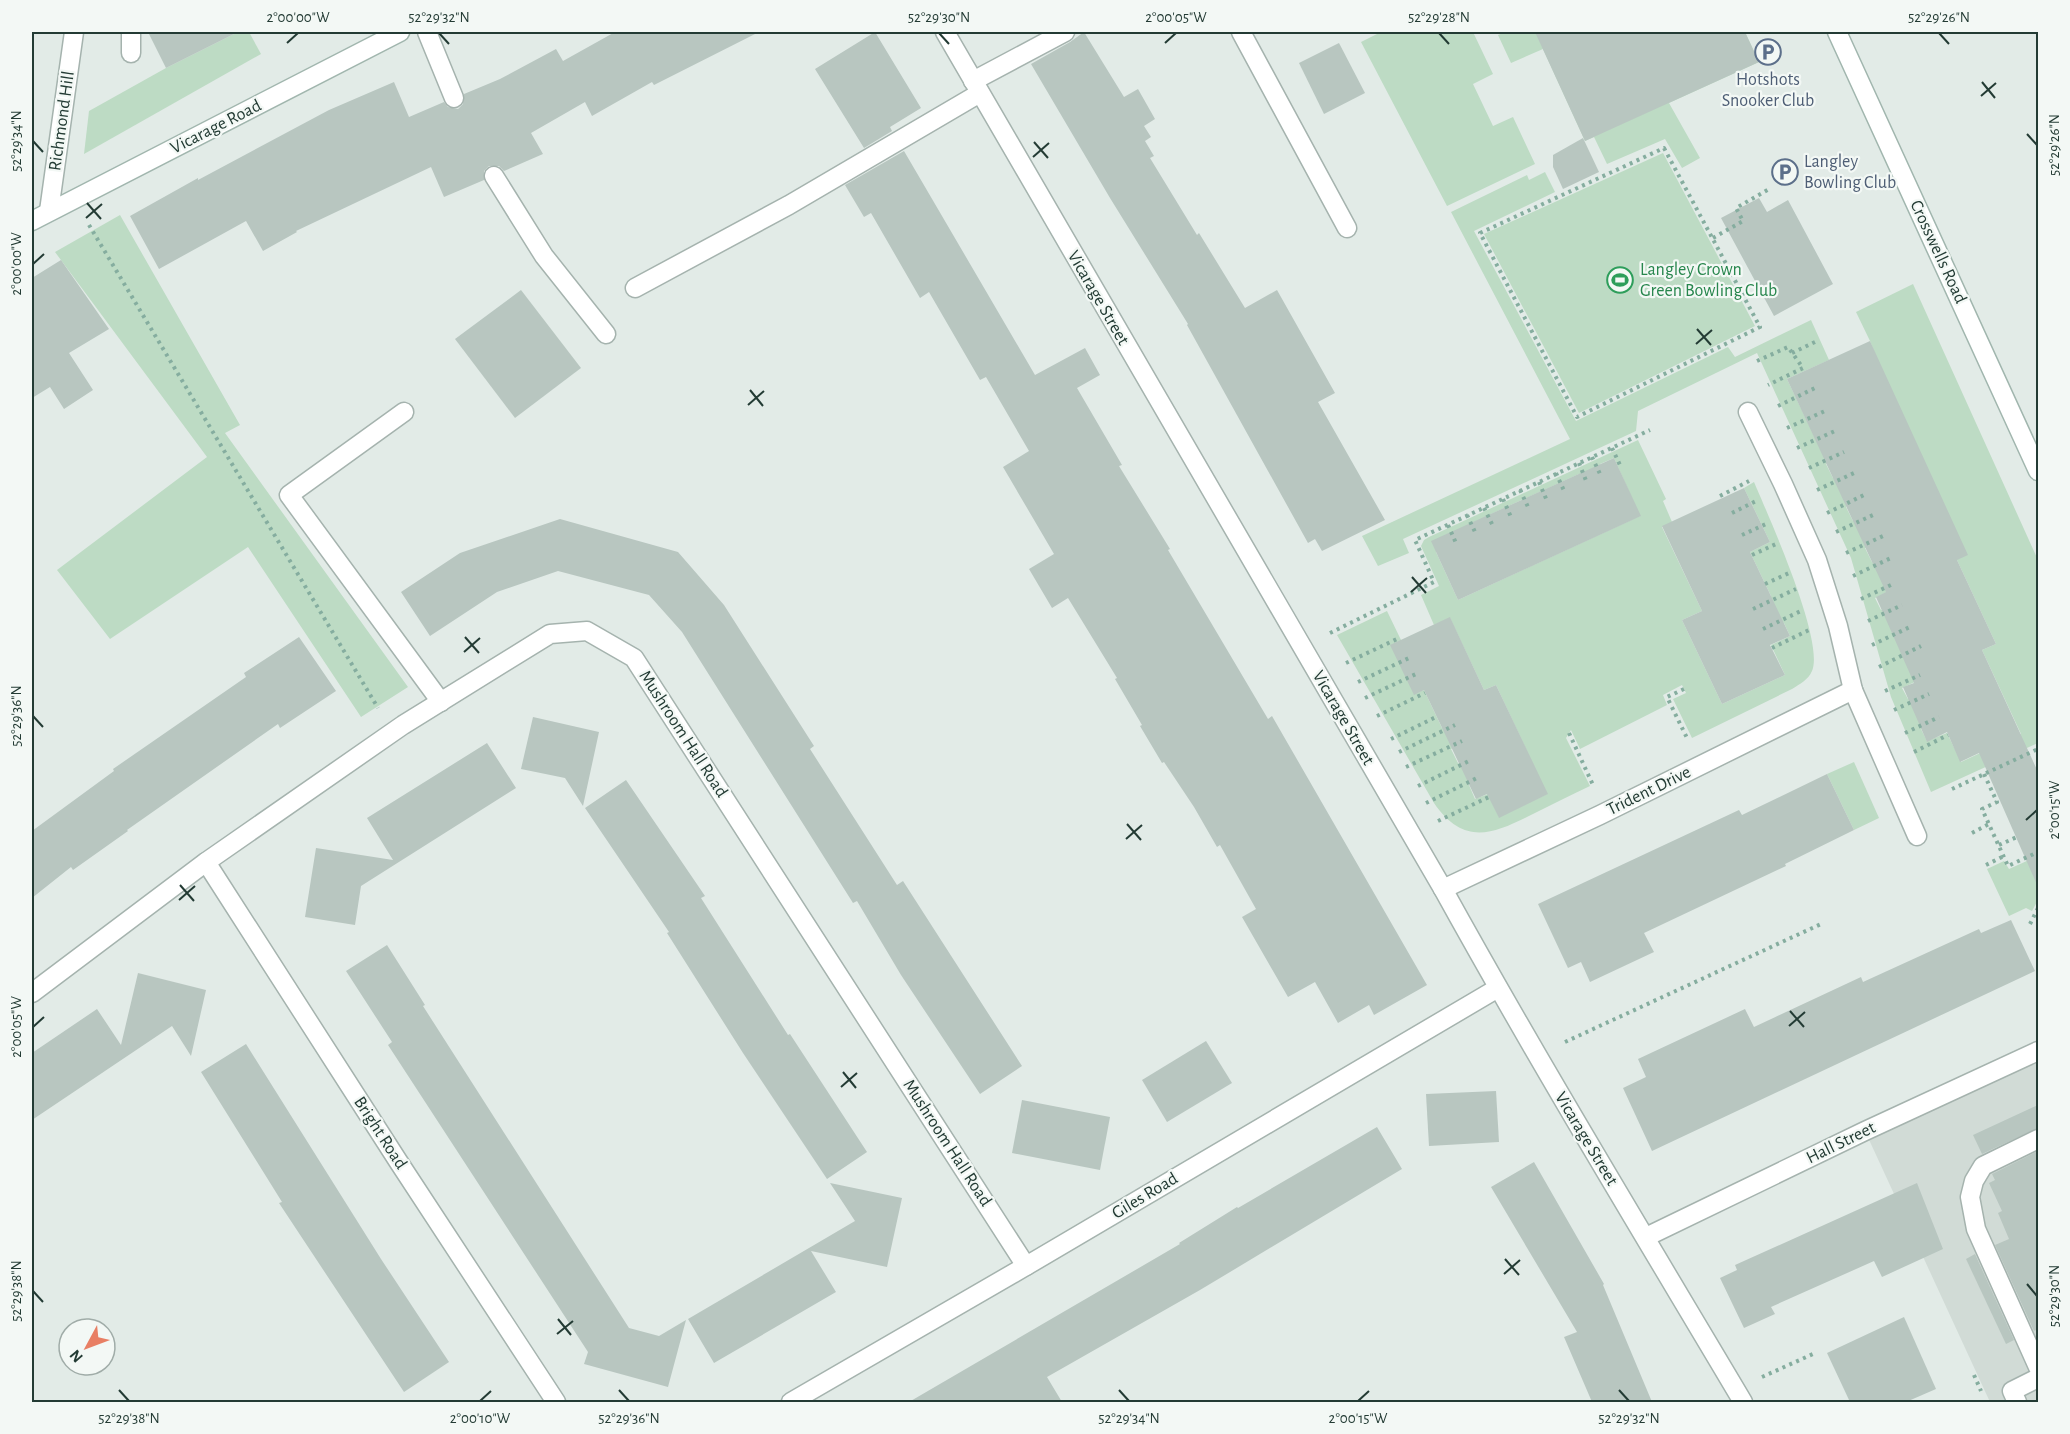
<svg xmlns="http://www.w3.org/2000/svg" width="2070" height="1434" font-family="'Alegreya Sans',sans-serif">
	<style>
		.built { fill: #d1dbd6 }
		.green { fill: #bddbc4; fill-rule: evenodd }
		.building { fill: #b8c6c0 }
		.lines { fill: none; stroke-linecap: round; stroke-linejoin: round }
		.service-casing { stroke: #a5b3ae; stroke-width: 21 }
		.minor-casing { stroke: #a5b3ae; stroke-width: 21 }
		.secondary-casing { stroke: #a1b6ae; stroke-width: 21 }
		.path { stroke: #85ad9f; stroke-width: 4; stroke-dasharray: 3 4.5; stroke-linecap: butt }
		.service { stroke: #fff; stroke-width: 18 }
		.minor { stroke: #fff; stroke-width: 18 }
		.secondary { stroke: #fff; stroke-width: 18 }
		.ticks { fill: none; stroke: #233b34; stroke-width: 2 }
		.labels { text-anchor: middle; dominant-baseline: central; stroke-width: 4.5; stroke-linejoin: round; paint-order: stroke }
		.service-label { font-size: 18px; fill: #4e5e75; stroke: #f3f8f5 }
		.street-label { font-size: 18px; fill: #233b34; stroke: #f3f8f5 }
		.leisure-label { font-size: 18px; fill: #27864d; stroke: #f3f8f5; text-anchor: start }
		.neatline { fill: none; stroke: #233b34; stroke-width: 2 }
		.ticks-label { font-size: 15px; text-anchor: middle; fill: #233b34 }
	</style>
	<rect width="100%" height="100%" fill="#e2ebe7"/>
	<!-- built -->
	<path class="built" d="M2038,1051V1402H1990L1865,1131Z"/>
	<!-- green -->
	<g class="green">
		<path d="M238,32H249L261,54L84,154L89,111L166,68Z"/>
		<path d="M1381,32H1473L1493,74L1473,84L1493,126L1513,117L1535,164L1447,206L1361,42Z"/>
		<path d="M1505,32H1745L1759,62L1669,103L1700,158L1682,168L1665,139L1607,164L1594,137L1585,141L1543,49L1511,63L1498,35Z"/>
		<path d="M1663,153L1755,326L1579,413L1484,234Z"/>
		<path d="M1545,172L1555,192L1474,231L1576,421L1728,347L1735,357L1811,320L1829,360L1787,379L1814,436L1846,455L1826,464L1833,478L1852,470L1846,507L1853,521L1872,512L1885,539L1865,548L1872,562L1905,583L1875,598L1881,610L1901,601L1934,673L1902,688L1908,699L1927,690L1941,720L1921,729L1927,741L1947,733L1961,762L2021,734L1982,650L1996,644L1957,560L1870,341L1856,312L1913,284L2038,560V743L1931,792L1891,697L1851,558L1757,353L1638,411L1636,431L1403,539L1409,553L1378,566L1362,536L1570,439L1451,212L1527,175L1529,180Z"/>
		<path d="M120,215L240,425L225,433L408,687L361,717L248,547L110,639L57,570L207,457L55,252Z"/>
		<path d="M1638,440L1666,499L1663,501L1672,522L1662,527L1702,611L1682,620L1722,704L1785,675L1771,645L1790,636L1784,623L1752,606L1771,596L1750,552L1770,542L1744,488L1754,482C1768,515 1825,641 1812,671C1808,680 1800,684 1792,689L1692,738L1673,699L1686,693L1682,685L1663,695L1667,705L1580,749L1571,730L1566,738L1590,786C1571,795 1553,804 1535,813C1495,833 1465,848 1434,803L1337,635L1387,611L1401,640L1414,694L1424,690L1442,728L1454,723L1463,743L1451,749L1458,763L1481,779L1469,785L1475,799L1488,794L1499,817L1547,794L1496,685L1484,690L1450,618L1434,625L1421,595L1439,586L1421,546L1424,540L1429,537ZM1614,458L1640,516L1458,600L1436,552L1491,514L1579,474L1584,484L1604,474L1600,464Z"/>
		<path d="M1854,762L1879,818L1854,830L1827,774Z"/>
		<path d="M2038,856V900L2032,911L2026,908L2009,916L1987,869L2004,861L2009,869Z"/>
	</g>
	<!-- building -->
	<g class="building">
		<path d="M148,32H238L166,68Z"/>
		<path d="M615,32H759L654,85L652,82L592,116L585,102L531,133L543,154L504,171L499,166H489L484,171V180L444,197L431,167L296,231L297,232L263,251L246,221L159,269L130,216L198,178V180L329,110L394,82L409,117L444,102L448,107L458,109L463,104L464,94L500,79L556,49L563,61Z"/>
		<path d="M875,32L921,108L890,127L892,131L864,148L815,69Z"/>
		<path d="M1084,32L1124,97L1138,89L1155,119L1144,126L1151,137L1145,141L1154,156L1150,158L1197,235L1199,233L1245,308L1277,290L1335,393L1318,402L1385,520L1322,551L1315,539L1308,543L1187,325L1188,324L1110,198L1031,64L1070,42Z"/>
		<path d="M1535,32H1745L1759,62L1585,141Z"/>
		<path d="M1339,43L1365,93L1324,114L1299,63Z"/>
		<path d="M1583,138L1599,172L1563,189L1553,167V155Z"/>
		<path d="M904,151L1035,375L1085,348L1100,375L1077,388L1122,465L1119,466L1170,549L1168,550L1268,719L1272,716L1427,985L1374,1015L1369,1005L1338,1023L1315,982L1288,997L1242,917L1256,909L1220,845L1217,847L1194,807L1164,762L1162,763L1140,726L1142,725L1115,679L1117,678L1068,598L1052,608L1029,569L1054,554L1003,467L1029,451L986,377L980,380L929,292L920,298L871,213L864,217L845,185Z"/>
		<path d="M1759,198L1767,212L1788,200L1833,284L1774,316L1721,218Z"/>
		<path d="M61,260L109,329L69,353L93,390L64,409L50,387L32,398V278Z"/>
		<path d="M521,290L581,368L515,418L455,339Z"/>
		<path d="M1870,341L1968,555L1957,560L1996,644L1982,650L2038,772V887L1979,753L1960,762L1947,732L1927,742L1903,687L1914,683L1876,597L1886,592L1787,379Z"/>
		<path d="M1614,458L1641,516L1458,600L1431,541Z"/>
		<path d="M1744,488L1770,542L1750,552L1790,636L1770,645L1785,675L1722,704L1682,620L1702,611L1662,526Z"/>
		<path d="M560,519L678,552L724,605L814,746L810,749L897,885L903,881L1022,1066L980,1094L901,975L857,901L853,903L682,632L649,595L558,571L497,592L430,636L401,592L460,553Z"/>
		<path d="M1450,617L1484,690L1496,685L1548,794L1499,818L1487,794L1476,799L1424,690L1414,695L1390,645Z"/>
		<path d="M299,637L336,691L280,728L278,724L127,830L128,831L73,870L71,867L32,898V831L114,771L113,769L246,677L244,673Z"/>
		<path d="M533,717L599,732L583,806L565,778L521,769Z"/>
		<path d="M487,743L516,788L361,886L355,925L305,917L316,848L393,860L367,818Z"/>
		<path d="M1827,774L1854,830L1785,864L1786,866L1644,933L1654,952L1590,982L1581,962L1568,968L1538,904L1739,810L1742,815Z"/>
		<path d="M626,780L705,896L701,898L788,1035L790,1034L867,1152L827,1179L743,1053L667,933L669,932L585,808Z"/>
		<path d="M2011,920L2035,971L1652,1151L1623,1088L1646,1077L1638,1059L1745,1009L1754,1027L1861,977L1863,982L1979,929L1981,933Z"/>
		<path d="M387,945L425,1005L423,1006L629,1328L659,1336L686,1320L668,1387L584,1364L588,1352L388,1045L392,1042L346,971Z"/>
		<path d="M138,973L206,990L191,1056L172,1026L32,1120V1053L97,1009L121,1045Z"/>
		<path d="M1206,1041L1232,1083L1167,1122L1142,1080Z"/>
		<path d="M246,1044L381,1259L449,1362L404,1392L279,1203L282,1202L201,1072Z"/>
		<path d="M1496,1091L1499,1142L1429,1146L1426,1094Z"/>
		<path d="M1022,1100L1110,1117L1100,1170L1012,1153Z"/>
		<path d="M2038,1105V1128L1982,1154L1973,1135Z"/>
		<path d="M1377,1127L1402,1169L1200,1290L1047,1377L1062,1402H909L1180,1244L1179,1243L1237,1207L1238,1208Z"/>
		<path d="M2038,1151V1329L2034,1331L1995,1245L2009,1239L1998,1213L2002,1211L1989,1183L1995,1180L1992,1174Z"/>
		<path d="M1534,1162L1604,1284L1603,1285L1652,1402H1592L1564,1337L1577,1332L1491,1187Z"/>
		<path d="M830,1183L902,1198L887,1267L811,1251L836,1292L714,1363L688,1319L855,1221Z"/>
		<path d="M1917,1183L1943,1249L1882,1277L1874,1261L1771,1307L1775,1314L1744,1328L1720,1278L1737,1270L1735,1265Z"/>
		<path d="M1975,1254L2014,1340L2006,1344L1966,1259Z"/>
		<path d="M1904,1317L1936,1389L1906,1402H1850L1827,1353Z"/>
	</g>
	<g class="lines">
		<!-- service casing -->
		<g class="service-casing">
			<g id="service">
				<path d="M427,32L454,98"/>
				<path d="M1241,32L1347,228"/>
				<path d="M131,53V32"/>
				<path d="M973,81L1065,32"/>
				<path d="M494,176L544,256L606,334"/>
				<path d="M635,288L789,205L980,93"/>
				<path d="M404,412L289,495L441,702"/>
				<path d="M2038,1139L1983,1166L1974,1181L1970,1197L1976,1229L2038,1367"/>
				<path d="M2017,1402L2012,1391L2038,1378"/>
			</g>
		</g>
		<!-- minor casing -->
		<g class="minor-casing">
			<g id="minor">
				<path d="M945,32L1443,889C1539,1063 1642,1232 1743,1402"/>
				<path d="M49,211L74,32"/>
				<path d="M1748,412L1783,484L1817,560L1838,626L1853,690L1917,836"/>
				<path d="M206,862L398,1161L556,1402"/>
				<path d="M1443,889L1600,815L1853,690"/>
				<path d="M32,993L206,862L403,725L550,634L587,631L634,658L1026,1266"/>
				<path d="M1646,1237L1865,1131L2038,1051"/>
				<path d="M791,1402L1026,1266L1498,988"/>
			</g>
		</g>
		<!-- secondary casing -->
		<g class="secondary-casing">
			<g id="secondary">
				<path d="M1837,32L2038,471"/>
				<path d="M32,221L400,32"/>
			</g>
		</g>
		<!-- path -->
		<g class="path">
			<path d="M1664,148L1760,327L1577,417L1480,233Z"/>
			<path d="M89,225L378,708"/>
			<path d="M1713,238L1743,221L1736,208L1769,189"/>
			<path d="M1792,353L1819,340"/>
			<path d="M1757,361L1788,347L1803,368L1768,385"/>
			<path d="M1778,406L1815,388"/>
			<path d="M1787,428L1825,411"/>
			<path d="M1612,448L1620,465"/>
			<path d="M1797,448L1835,431"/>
			<path d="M1592,457L1601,476"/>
			<path d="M1579,463L1587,483"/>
			<path d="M1809,468L1844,452"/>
			<path d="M1556,473L1565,493"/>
			<path d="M1539,482L1547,501"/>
			<path d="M1520,490L1529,509"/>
			<path d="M1817,490L1854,473"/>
			<path d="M1720,496L1749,481"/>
			<path d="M1503,499L1511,517"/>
			<path d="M1484,508L1493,526"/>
			<path d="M1732,513L1758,500"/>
			<path d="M1827,513L1864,495"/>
			<path d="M1467,515L1476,534"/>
			<path d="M1448,525L1456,543"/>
			<path d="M1836,532L1873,515"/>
			<path d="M1742,535L1768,523"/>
			<path d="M1846,553L1883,536"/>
			<path d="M1752,555L1776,544"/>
			<path d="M1853,576L1893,557"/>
			<path d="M1765,584L1789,573"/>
			<path d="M1861,599L1893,584"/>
			<path d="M1753,609L1796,589"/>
			<path d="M1868,621L1902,605"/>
			<path d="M1763,629L1803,610"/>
			<path d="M1330,633L1434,582L1415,540L1650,430"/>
			<path d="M1872,645L1912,626"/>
			<path d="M1772,648L1809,630"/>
			<path d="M1346,663L1397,639"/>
			<path d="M1879,667L1921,646"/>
			<path d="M1358,682L1409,658"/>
			<path d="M1684,689L1667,697L1687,738"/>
			<path d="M1885,691L1920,675"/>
			<path d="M1365,698L1416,674"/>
			<path d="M1894,710L1929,694"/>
			<path d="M1377,716L1425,693"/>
			<path d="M1569,733L1593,785"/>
			<path d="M1905,733L1939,717"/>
			<path d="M1391,739L1436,717"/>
			<path d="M1399,752L1455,725"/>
			<path d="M1914,752L1948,735"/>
			<path d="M1406,767L1462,741"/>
			<path d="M1984,774L1997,802L1982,809L2008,866L2038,852"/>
			<path d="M1418,786L1471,760"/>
			<path d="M1952,789L2038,749"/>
			<path d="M1426,803L1479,777"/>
			<path d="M1438,821L1489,797"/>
			<path d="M1972,833L1989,824"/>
			<path d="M1999,845L2017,837"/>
			<path d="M1986,865L2004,856"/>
			<path d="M2030,924L2038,908"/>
			<path d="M1565,1042L1821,924"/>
			<path d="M1974,1375L1981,1391"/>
			<path d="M1762,1377L1813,1354"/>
		</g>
		<!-- service -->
		<use href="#service" class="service"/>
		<!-- minor -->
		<use href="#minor" class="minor"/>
		<!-- secondary -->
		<use href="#secondary" class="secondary"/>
	</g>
	<!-- ticks -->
	<path class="ticks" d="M439,33L449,44M939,33L949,44M1439,33L1449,44M1939,33L1949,44M287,43L298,33M1165,43L1176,33M1982,82L1995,98M1981,96L1996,83M2027,134L2037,145M33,141L43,152M1034,142L1048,158M1033,157L1049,143M87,203L101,219M86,218L102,204M33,264L44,254M1697,329L1711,345M1696,344L1712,330M750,390L763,406M748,405L764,391M1412,577L1426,593M1411,592L1427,578M465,637L479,653M464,652L480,638M33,716L43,727M2026,820L2037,810M1127,824L1141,840M1126,839L1142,825M180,885L194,901M179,900L195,886M1790,1011L1804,1027M1789,1026L1805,1012M33,1027L44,1017M843,1072L856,1088M841,1087L857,1073M1505,1259L1519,1275M1504,1274L1520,1260M2027,1284L2037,1296M33,1291L43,1302M558,1319L571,1335M557,1334L573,1321M119,1390L129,1401M619,1390L629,1401M1119,1390L1129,1401M1619,1390L1629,1401M480,1401L491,1391M1358,1401L1369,1391"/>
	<!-- icons -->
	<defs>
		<g id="parking-ring" transform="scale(1.35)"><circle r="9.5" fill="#f3f8f5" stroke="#5c6f8a" stroke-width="1.5"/><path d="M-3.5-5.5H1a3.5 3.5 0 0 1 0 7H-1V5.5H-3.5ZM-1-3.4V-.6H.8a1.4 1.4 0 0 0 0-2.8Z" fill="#5c6f8a"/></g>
		<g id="stadium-ring" transform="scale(1.35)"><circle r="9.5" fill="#f3f8f5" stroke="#2e9e5b" stroke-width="1.5"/><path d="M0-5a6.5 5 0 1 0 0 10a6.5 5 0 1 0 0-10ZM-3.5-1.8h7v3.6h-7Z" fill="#2e9e5b"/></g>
	</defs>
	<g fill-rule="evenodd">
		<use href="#parking-ring" x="1768" y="52"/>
		<use href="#parking-ring" x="1785" y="172"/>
		<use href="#stadium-ring" x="1620" y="280"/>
	</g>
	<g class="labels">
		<!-- service labels -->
		<g class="service-label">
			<text x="1768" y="80">Hotshots<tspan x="1768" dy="21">Snooker Club</tspan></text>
			<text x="1804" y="162" text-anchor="start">Langley<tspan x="1804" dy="21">Bowling Club</tspan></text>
		</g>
		<!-- street labels -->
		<g class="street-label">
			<text transform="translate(62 121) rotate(-82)">Richmond Hill</text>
			<text transform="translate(216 127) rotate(-27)">Vicarage Road</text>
			<text transform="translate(1938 252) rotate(65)">Crosswells Road</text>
			<text transform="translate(1098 298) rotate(60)">Vicarage Street</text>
			<text transform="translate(1343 718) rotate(60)">Vicarage Street</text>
			<text transform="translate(683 734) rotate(57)">Mushroom Hall Road</text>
			<text transform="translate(1649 791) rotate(-26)">Trident Drive</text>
			<text transform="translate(380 1133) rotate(57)">Bright Road</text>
			<text transform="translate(1586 1139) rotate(59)">Vicarage Street</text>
			<text transform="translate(947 1143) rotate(57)">Mushroom Hall Road</text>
			<text transform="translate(1841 1143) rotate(-26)">Hall Street</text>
			<text transform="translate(1145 1196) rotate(-31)">Giles Road</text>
		</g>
		<!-- leisure labels -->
		<g class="leisure-label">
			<text x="1640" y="270">Langley Crown<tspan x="1640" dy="21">Green Bowling Club</tspan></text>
		</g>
	</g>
	<!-- border -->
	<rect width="2070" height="1434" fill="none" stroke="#f3f8f5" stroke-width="66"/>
	<!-- north arrow -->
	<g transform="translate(87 1347) rotate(229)"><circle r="28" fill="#f3f8f5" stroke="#a0aca8" stroke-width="1.5"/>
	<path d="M0-4.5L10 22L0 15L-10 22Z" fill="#e87f64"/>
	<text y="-9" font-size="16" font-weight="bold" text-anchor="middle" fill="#233b34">N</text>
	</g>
	<rect x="33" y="33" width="2004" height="1368" class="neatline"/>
	<g class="ticks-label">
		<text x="298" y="22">2°00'00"W</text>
		<text x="439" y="22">52°29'32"N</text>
		<text x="939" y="22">52°29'30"N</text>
		<text x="1176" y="22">2°00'05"W</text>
		<text x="1439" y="22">52°29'28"N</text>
		<text x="1939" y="22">52°29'26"N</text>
		<text transform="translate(16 141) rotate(-90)" y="5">52°29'34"N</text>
		<text transform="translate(2054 145) rotate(-90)" y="5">52°29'26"N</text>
		<text transform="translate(16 264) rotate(-90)" y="5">2°00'00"W</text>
		<text transform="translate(16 716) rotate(-90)" y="5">52°29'36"N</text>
		<text transform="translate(2054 810) rotate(-90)" y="5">2°00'15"W</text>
		<text transform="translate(16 1027) rotate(-90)" y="5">2°00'05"W</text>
		<text transform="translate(16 1291) rotate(-90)" y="5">52°29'38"N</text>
		<text transform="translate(2054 1296) rotate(-90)" y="5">52°29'30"N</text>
		<text x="129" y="1423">52°29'38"N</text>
		<text x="480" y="1423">2°00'10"W</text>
		<text x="629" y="1423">52°29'36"N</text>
		<text x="1129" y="1423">52°29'34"N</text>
		<text x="1358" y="1423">2°00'15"W</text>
		<text x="1629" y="1423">52°29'32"N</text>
	</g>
</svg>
